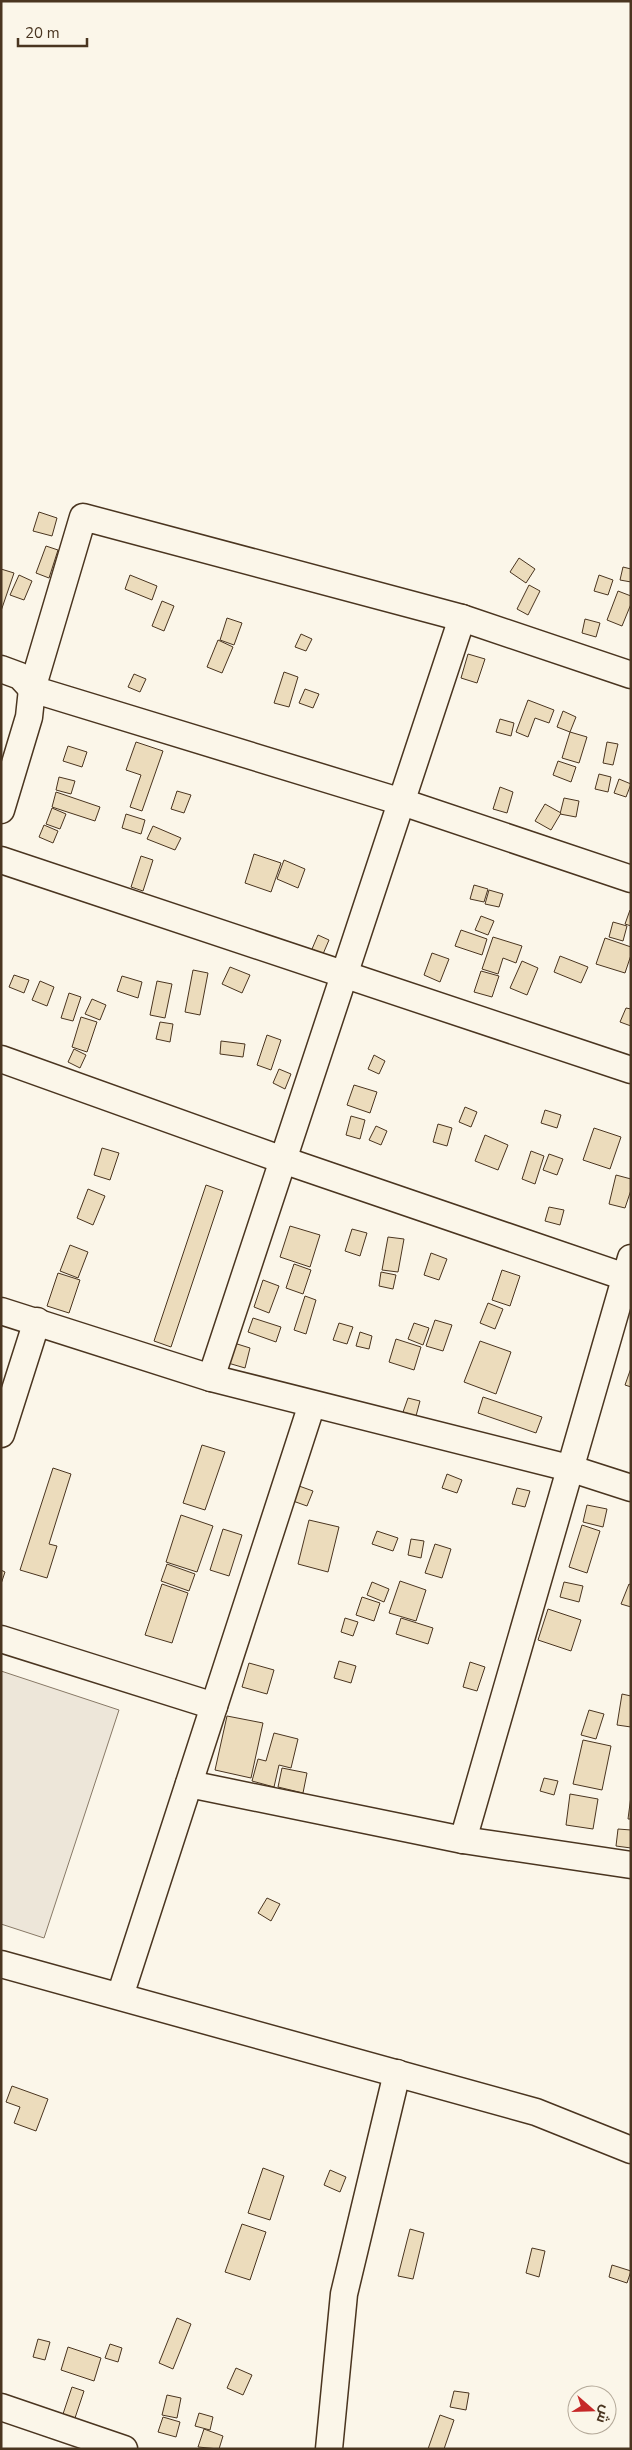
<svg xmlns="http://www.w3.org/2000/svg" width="632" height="2450" font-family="'Nunito Sans',Cairo,sans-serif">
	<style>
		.green { fill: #ede6d9; stroke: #887966 }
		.building { fill: #ecdcbc; stroke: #4a3520 }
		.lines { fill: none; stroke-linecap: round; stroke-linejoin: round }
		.minor-casing { stroke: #4a3520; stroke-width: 29 }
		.minor { stroke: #fbf6e9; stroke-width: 26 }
	</style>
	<rect width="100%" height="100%" fill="#fbf6e9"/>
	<!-- green -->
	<path class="green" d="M1,1671L119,1710L44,1938L1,1924Z"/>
	<!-- building -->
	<g class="building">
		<path d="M39,512L57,518L52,536L33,531Z"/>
		<path d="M46,546L58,550L49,578L36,573Z"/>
		<path d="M519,558L535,569L526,583L510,572Z"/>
		<path d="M623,567L631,569V582L620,580Z"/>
		<path d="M1,569L14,573L1,611Z"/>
		<path d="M19,575L32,581L24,600L10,595Z"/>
		<path d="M130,575L157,586L152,600L125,589Z"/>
		<path d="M599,575L613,580L608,595L594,591Z"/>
		<path d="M529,585L540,591L528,615L517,609Z"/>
		<path d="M618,591L631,596V604L622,626L607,620Z"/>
		<path d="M162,601L174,606L164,631L152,626Z"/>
		<path d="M227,618L242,623L234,645L220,640Z"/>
		<path d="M585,619L600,623L596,637L582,633Z"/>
		<path d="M301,634L312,639L306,651L295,647Z"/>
		<path d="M218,640L233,647L222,673L207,667Z"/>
		<path d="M468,654L485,659L477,683L461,678Z"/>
		<path d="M284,672L298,677L289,707L274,703Z"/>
		<path d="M134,674L146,679L140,692L128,687Z"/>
		<path d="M305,689L319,694L313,708L299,703Z"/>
		<path d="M528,700L554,710L549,723L535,718L528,737L516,732Z"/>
		<path d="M563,711L576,717L570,732L557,727Z"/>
		<path d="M500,719L514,723L511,736L496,732Z"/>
		<path d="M570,732L587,737L579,763L562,758Z"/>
		<path d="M136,742L163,751L142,811L130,807L141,775L126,770Z"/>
		<path d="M607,742L618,744L613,765L603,763Z"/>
		<path d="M68,746L87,752L82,767L63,761Z"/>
		<path d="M558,761L576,767L571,782L553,775Z"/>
		<path d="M599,774L611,777L608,792L595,789Z"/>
		<path d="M59,777L75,781L71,794L56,790Z"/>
		<path d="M619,779L631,784L626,797L614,793Z"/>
		<path d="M500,787L513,792L507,813L493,809Z"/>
		<path d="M177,791L191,795L184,813L171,809Z"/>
		<path d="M56,792L100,807L95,821L52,807Z"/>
		<path d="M564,798L579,801L576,817L560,814Z"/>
		<path d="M545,804L561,813L551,830L535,821Z"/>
		<path d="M52,808L66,814L60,829L46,824Z"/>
		<path d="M126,814L145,820L141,834L122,828Z"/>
		<path d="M44,825L58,831L53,843L39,837Z"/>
		<path d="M153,826L181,838L175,850L147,839Z"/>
		<path d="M254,854L281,863L271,892L245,883Z"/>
		<path d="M141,856L153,860L143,891L131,887Z"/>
		<path d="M284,860L305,869L298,888L277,879Z"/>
		<path d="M474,885L488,889L484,902L470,899Z"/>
		<path d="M489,890L503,894L499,907L485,904Z"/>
		<path d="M630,910H631V926L625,924Z"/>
		<path d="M481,916L494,921L488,935L475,930Z"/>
		<path d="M613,922L627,926L623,941L609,937Z"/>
		<path d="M461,930L487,939L482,955L455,946Z"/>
		<path d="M318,935L329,940L323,954L312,949Z"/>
		<path d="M493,937L522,946L516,963L503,958L498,974L482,969Z"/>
		<path d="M605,938L631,947V955L625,973L596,964Z"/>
		<path d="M432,953L449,959L440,982L424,975Z"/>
		<path d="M560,956L588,967L581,983L554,972Z"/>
		<path d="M522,961L538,968L527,995L510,988Z"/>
		<path d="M230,967L250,975L242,993L222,984Z"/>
		<path d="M193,970L208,973L200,1015L185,1012Z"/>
		<path d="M481,971L499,976L492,997L474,992Z"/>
		<path d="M14,975L29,980L24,993L9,987Z"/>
		<path d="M122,976L142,982L138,998L117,991Z"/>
		<path d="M40,981L54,987L47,1006L32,1000Z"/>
		<path d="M157,981L172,984L165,1018L150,1015Z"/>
		<path d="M69,993L81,997L73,1021L61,1018Z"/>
		<path d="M92,999L106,1005L100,1020L85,1014Z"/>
		<path d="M626,1008L631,1009V1026L620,1022Z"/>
		<path d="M81,1017L97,1022L87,1052L72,1047Z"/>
		<path d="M160,1022L173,1024L170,1042L156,1039Z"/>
		<path d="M267,1035L281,1040L271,1070L257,1065Z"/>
		<path d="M221,1041L245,1044L243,1057L220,1054Z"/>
		<path d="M74,1049L86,1055L80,1068L68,1062Z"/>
		<path d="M374,1055L385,1061L379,1074L368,1069Z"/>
		<path d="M279,1069L291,1074L285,1089L273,1083Z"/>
		<path d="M354,1085L377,1092L370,1113L347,1105Z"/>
		<path d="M465,1107L477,1112L471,1127L459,1122Z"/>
		<path d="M545,1110L561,1115L557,1128L541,1123Z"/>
		<path d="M351,1116L365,1120L360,1139L346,1135Z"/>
		<path d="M438,1124L452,1128L447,1146L433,1142Z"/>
		<path d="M376,1126L387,1131L381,1145L369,1140Z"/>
		<path d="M594,1128L621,1137L610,1169L583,1160Z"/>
		<path d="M485,1135L508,1145L498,1170L475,1161Z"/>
		<path d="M102,1148L119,1153L110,1180L94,1175Z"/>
		<path d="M531,1151L544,1156L535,1184L522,1179Z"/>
		<path d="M549,1154L563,1159L557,1175L543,1170Z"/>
		<path d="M616,1175L631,1179V1190L625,1208L609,1204Z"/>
		<path d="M206,1185L223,1191L171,1347L154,1341Z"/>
		<path d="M88,1189L105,1196L93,1225L77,1218Z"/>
		<path d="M549,1207L564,1210L560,1225L545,1221Z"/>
		<path d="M290,1226L320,1235L310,1267L280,1257Z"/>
		<path d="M352,1229L367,1233L360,1256L345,1251Z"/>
		<path d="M388,1237L404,1239L398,1272L382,1270Z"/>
		<path d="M70,1245L88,1252L78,1278L60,1271Z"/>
		<path d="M431,1253L447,1259L439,1280L424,1275Z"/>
		<path d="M294,1264L311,1270L303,1294L286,1288Z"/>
		<path d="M502,1270L520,1276L510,1306L492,1300Z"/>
		<path d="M381,1272L396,1275L393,1289L379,1286Z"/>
		<path d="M58,1273L80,1280L69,1313L47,1306Z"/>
		<path d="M263,1280L279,1286L269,1313L254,1307Z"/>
		<path d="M305,1296L316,1300L306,1334L294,1330Z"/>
		<path d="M488,1303L503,1309L495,1329L480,1323Z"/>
		<path d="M253,1318L281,1327L276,1342L248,1332Z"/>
		<path d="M435,1320L452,1325L443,1351L426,1346Z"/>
		<path d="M339,1323L353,1327L347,1344L333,1340Z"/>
		<path d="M414,1323L429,1328L423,1345L408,1339Z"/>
		<path d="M360,1332L372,1336L369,1349L356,1346Z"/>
		<path d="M396,1339L421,1347L414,1370L389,1362Z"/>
		<path d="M480,1341L511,1352L496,1394L464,1382Z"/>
		<path d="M234,1343L250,1348L245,1368L228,1363Z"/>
		<path d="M631,1368V1387L625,1385Z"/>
		<path d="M483,1397L542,1417L536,1433L478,1413Z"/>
		<path d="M408,1398L420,1401L416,1416L403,1412Z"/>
		<path d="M202,1445L225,1452L205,1510L183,1503Z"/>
		<path d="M53,1468L71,1474L49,1544L57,1546L47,1578L20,1570Z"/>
		<path d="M447,1474L462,1480L457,1493L442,1488Z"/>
		<path d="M299,1486L313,1491L307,1506L293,1501Z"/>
		<path d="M517,1488L530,1491L525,1507L512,1504Z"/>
		<path d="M587,1505L607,1509L603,1527L583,1522Z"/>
		<path d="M181,1515L213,1526L197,1572L166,1562Z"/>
		<path d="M309,1520L339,1527L328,1572L298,1564Z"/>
		<path d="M582,1525L600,1531L587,1573L569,1567Z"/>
		<path d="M223,1529L242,1535L229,1576L210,1570Z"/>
		<path d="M377,1531L398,1538L393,1551L372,1544Z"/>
		<path d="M411,1539L424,1541L421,1558L408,1555Z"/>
		<path d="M435,1544L451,1549L442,1578L425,1573Z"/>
		<path d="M167,1564L195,1574L189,1591L161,1581Z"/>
		<path d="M1,1570L5,1572L1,1584Z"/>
		<path d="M400,1581L426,1590L416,1621L389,1613Z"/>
		<path d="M372,1582L389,1589L384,1602L367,1595Z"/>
		<path d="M564,1582L583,1586L579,1602L560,1597Z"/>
		<path d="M162,1584L188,1593L172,1643L145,1635Z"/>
		<path d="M629,1584L631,1585V1607L621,1604Z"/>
		<path d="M362,1597L380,1603L374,1621L356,1615Z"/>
		<path d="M548,1609L581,1620L571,1651L538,1640Z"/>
		<path d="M345,1618L358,1622L353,1636L341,1632Z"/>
		<path d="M401,1618L433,1628L428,1644L396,1634Z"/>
		<path d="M339,1661L356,1666L351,1683L334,1678Z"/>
		<path d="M470,1662L485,1667L477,1691L463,1687Z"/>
		<path d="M249,1663L274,1670L267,1694L242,1687Z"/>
		<path d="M622,1694L631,1696V1727L617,1725Z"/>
		<path d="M589,1710L604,1714L596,1739L581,1735Z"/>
		<path d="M227,1716L263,1723L251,1778L215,1770Z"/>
		<path d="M274,1733L298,1739L291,1768L279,1765L274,1787L252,1781L258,1759L266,1761Z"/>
		<path d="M583,1740L611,1746L602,1790L573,1784Z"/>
		<path d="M282,1768L307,1773L303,1793L278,1787Z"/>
		<path d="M544,1778L558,1781L554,1795L540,1791Z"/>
		<path d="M570,1794L598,1799L593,1829L566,1825Z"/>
		<path d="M631,1796V1819H628Z"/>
		<path d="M618,1829L631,1830V1848L616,1846Z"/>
		<path d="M267,1898L280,1904L271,1921L258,1913Z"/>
		<path d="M12,2086L48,2099L36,2131L14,2123L20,2107L6,2102Z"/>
		<path d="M263,2168L284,2176L270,2220L248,2213Z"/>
		<path d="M330,2170L346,2177L340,2192L324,2185Z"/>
		<path d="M242,2224L266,2232L250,2280L225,2272Z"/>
		<path d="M410,2229L424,2233L413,2279L398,2276Z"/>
		<path d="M532,2248L545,2251L539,2277L526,2273Z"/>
		<path d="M612,2265L631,2271L627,2283L609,2277Z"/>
		<path d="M177,2318L191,2324L173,2369L159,2363Z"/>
		<path d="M38,2339L50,2342L45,2360L33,2357Z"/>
		<path d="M110,2344L122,2348L118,2362L105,2358Z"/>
		<path d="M68,2347L101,2358L94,2381L61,2370Z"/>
		<path d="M236,2368L252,2375L243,2395L227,2388Z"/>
		<path d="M72,2387L84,2391L75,2418L63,2414Z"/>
		<path d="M454,2391L469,2393L466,2410L450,2407Z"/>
		<path d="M167,2395L181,2398L177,2418L162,2415Z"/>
		<path d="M199,2413L213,2417L210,2430L195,2426Z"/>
		<path d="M440,2415L454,2420L444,2449H428Z"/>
		<path d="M163,2417L180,2422L176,2437L158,2432Z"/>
		<path d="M204,2429L223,2436L219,2449L198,2447Z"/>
	</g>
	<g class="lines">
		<!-- minor casing -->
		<g class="minor-casing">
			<g id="minor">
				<path d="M1,669L20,676L32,689L402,802L631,879"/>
				<path d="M1,810L29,717L32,689L83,517L462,618L631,675"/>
				<path d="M1,860L631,1070"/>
				<path d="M1,1059L283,1160L631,1279"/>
				<path d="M1,1311L211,1378L569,1468L631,1488"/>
				<path d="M211,1378L462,618"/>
				<path d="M1,1434L37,1321"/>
				<path d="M1,1639L214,1706"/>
				<path d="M189,1784L463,1840L631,1865"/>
				<path d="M463,1840L631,1258"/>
				<path d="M1,1964L536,2112L631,2150"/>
				<path d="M120,1996L312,1404"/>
				<path d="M1,2407L124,2449"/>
				<path d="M329,2449L344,2294L397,2073"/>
			</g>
		</g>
		<!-- minor -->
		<use href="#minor" class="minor"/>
	</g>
	<!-- border -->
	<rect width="632" height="2450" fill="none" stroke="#4a3520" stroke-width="5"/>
	<!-- north arrow -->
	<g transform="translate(592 2410) rotate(110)"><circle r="24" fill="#fbf6e9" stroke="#b4a999"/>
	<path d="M0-4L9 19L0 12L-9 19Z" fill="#c62828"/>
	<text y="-8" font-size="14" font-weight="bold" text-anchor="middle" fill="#4a3520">ش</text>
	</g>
	<!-- scale -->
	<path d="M18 38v8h69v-8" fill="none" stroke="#4a3520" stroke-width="2.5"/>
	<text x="25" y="38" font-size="15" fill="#4a3520" stroke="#fbf6e9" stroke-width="4" paint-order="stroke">20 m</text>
</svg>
